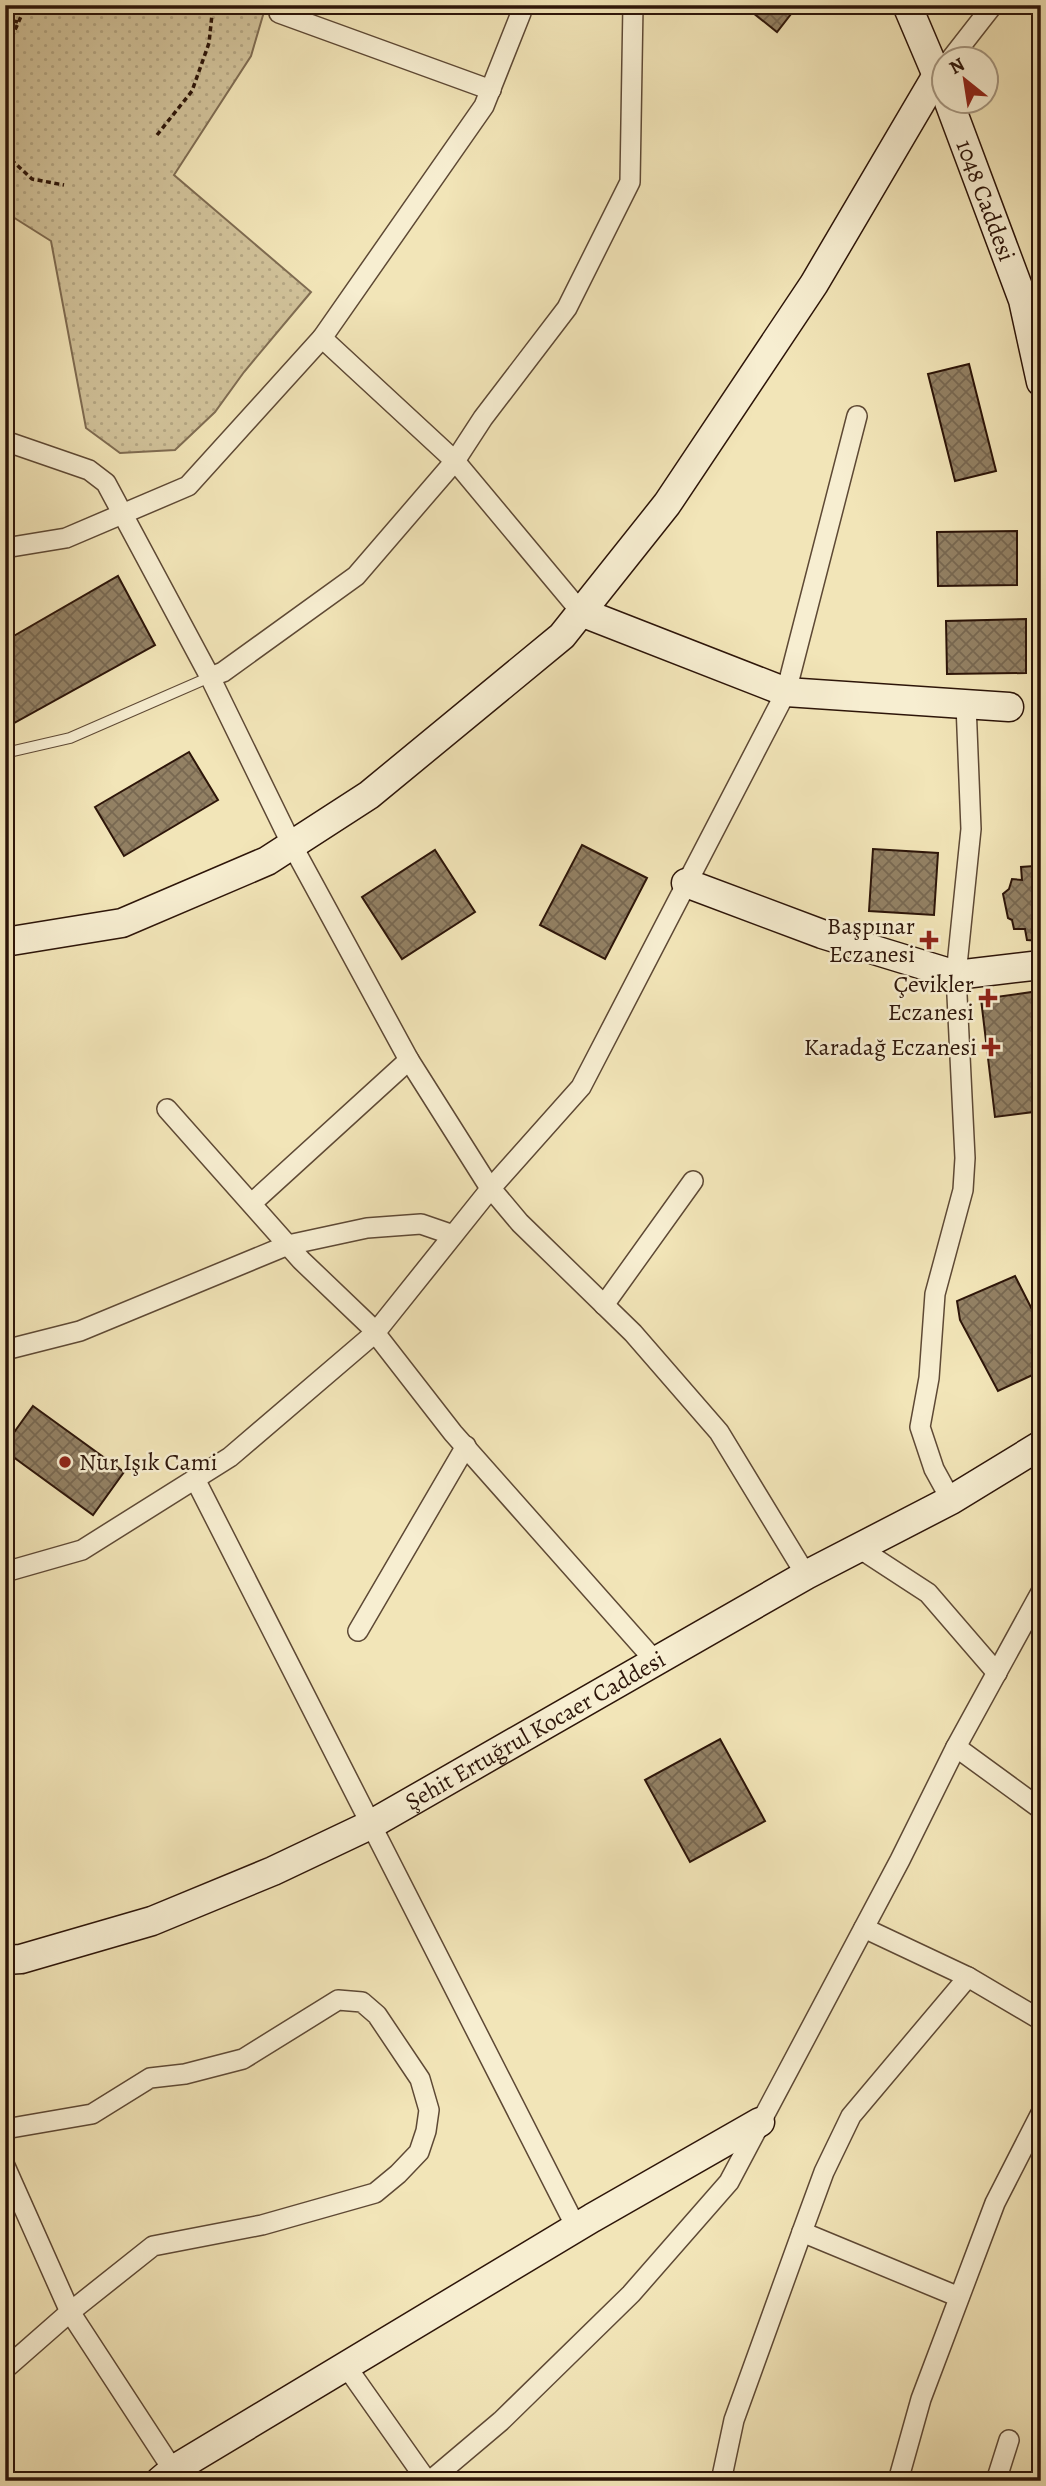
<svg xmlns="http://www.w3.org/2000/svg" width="1046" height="2486" font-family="Alegreya,serif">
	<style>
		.grass { fill: url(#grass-dots); stroke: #7f6c52; stroke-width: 2 }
		.building { fill: url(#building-cross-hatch); stroke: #2d1509; stroke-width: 2 }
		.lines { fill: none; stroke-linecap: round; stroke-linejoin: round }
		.lane-casing { stroke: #5e4935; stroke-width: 12 }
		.street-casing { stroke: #5e4935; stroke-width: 22 }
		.secondary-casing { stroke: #2d1509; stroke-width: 31 }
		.path { stroke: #2d1509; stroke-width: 3.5; stroke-dasharray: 5 3.5; stroke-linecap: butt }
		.lane { stroke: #f7eed1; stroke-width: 10 }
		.street { stroke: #f7eed1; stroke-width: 19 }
		.secondary { stroke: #f7eed1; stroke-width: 28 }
		.poi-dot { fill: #8f2418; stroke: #f7eed1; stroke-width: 2.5 }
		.labels { text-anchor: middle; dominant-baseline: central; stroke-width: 5; stroke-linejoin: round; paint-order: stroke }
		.street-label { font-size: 24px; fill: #2d1509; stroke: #f7eed1 }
		.poi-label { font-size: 24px; fill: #2d1509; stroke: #f7eed1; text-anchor: end }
	</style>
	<defs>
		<pattern id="grass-dots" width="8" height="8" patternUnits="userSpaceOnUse" patternTransform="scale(1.75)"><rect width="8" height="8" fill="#d1c29a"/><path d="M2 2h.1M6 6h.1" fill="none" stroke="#b4a683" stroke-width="1.8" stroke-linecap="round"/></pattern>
		<pattern id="building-cross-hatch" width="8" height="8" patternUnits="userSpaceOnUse" patternTransform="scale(1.75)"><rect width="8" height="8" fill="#938164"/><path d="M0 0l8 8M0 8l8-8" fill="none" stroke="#786851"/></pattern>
	</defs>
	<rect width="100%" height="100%" fill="#f2e5b8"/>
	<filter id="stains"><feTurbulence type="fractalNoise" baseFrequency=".00286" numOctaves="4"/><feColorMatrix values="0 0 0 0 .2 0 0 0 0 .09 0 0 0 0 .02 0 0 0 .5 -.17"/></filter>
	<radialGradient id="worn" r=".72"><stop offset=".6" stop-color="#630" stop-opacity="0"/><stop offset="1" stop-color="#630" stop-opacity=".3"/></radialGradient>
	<!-- grass -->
	<path class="grass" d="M5,5H266L251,56L174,175L311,292L244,372L215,412L175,450L120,453L86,428L51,241L5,212Z"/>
	<!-- building -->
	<g class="building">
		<path d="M743,5H798L777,32Z"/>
		<path d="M1041,143V158L1033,151Z"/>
		<path d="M969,364L996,471L955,481L928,374Z"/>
		<path d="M1017,531V585L938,586L937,532Z"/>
		<path d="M118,576L155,645L5,728V641Z"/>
		<path d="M1026,619V673L947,674L946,621Z"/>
		<path d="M189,752L218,800L124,856L95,807Z"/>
		<path d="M582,845L647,878L605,959L540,925Z"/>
		<path d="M873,849L938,853L934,915L869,911Z"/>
		<path d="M435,850L475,912L402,959L362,897Z"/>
		<path d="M1034,866L1041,881V941L1027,940L1025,929H1014L1012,920L1008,918L1003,894L1009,889L1012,879L1022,880L1021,867Z"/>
		<path d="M1032,992L1041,1064V1111L995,1117L981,999Z"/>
		<path d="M1015,1276L1041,1327V1371L998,1391L960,1320L957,1301Z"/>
		<path d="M33,1406L124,1472L93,1515L5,1451V1445Z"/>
		<path d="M720,1739L765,1821L690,1862L645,1780Z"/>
	</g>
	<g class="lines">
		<!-- lane casing -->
		<g class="lane-casing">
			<path id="lane" d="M5,753L70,738L210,677"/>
		</g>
		<!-- street casing -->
		<g class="street-casing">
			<g id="street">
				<path d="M279,13L491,90"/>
				<path d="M950,60L993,5"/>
				<path d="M322,338L455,461L581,612"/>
				<path d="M5,441L89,470L106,483L210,677L292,845L409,1060L488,1185L520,1223L633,1333L719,1432L806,1575"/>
				<path d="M5,548L66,538L188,486L322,338L484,106L521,13L522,5"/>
				<path d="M210,677L223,672L356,576L455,461L483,418L567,308L630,182L633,5"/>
				<path d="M167,1109L301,1260L369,1325L453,1433L656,1662"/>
				<path d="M252,1203L409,1060"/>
				<path d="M604,1305L693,1181"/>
				<path d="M5,1350L80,1331L288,1245L367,1228L421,1224L453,1235"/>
				<path d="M195,1479L576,2227"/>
				<path d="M951,1500L934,1469L920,1427L929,1378L935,1294L963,1190L965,1158L956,975L971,829L966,704"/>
				<path d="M859,1548L928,1593L997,1673"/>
				<path d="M5,1572L82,1550L230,1457L375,1333L491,1188L581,1087L786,692L857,416"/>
				<path d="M358,1631L466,1446"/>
				<path d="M956,1747L1041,1809"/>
				<path d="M864,1928L968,1977L1041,2020"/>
				<path d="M5,2129L92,2114L150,2078L185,2074L243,2059L338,2000L362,2002L377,2015L420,2079L429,2110L426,2131L419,2152L398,2174L375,2193L262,2225L153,2246L70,2312L5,2369"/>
				<path d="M5,2166L70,2312L173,2470L185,2481"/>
				<path d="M802,2232L959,2297"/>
				<path d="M346,2366L427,2481"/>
				<path d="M430,2481L501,2421L631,2294L729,2182L900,1860L956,1747L1041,1592"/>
				<path d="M721,2481L734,2420L802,2232L824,2172L851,2116L968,1977"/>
				<path d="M898,2481L921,2399L995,2203L1041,2113"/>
				<path d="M996,2481L1009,2440"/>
			</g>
		</g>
		<!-- secondary casing -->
		<g class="secondary-casing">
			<g id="secondary">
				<path d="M907,5L944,92"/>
				<path id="s1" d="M949,102L1023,300L1041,382"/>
				<path d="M581,612L786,692L1009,707"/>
				<path d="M686,883L822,934L956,975L1041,965"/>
				<path d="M5,942L122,923L267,861L369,795L562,636L667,504L814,284L937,75"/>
				<path id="s2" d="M5,1960L21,1959L152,1921L273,1871L370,1825L806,1575L951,1500L1041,1445"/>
				<path d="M160,2481L173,2470L592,2218L760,2122"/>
			</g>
		</g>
		<!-- path -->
		<g class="path">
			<path d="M5,19L18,22"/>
			<path d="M5,53L26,5"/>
			<path d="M157,135L192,91L209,43L213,5"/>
			<path d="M5,154L32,179L64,185"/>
			<path d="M1032,707L1041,708"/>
		</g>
		<!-- lane -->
		<use href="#lane" class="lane"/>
		<!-- street -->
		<use href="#street" class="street"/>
		<!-- secondary -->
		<use href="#secondary" class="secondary"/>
	</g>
	<!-- markers -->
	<g class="poi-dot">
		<path d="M925.5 929.5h7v7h7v7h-7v7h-7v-7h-7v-7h7z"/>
		<path d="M984.5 987.5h7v7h7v7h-7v7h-7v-7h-7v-7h7z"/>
		<path d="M987.5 1036.5h7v7h7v7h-7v7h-7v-7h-7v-7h7z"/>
		<circle cx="65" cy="1462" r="7"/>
	</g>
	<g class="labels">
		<!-- street labels -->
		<g class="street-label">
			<text stroke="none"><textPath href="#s1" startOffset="105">1048 Caddesi</textPath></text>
			<text stroke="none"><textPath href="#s2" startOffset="581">Şehit Ertuğrul Kocaer Caddesi</textPath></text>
		</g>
		<!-- poi labels -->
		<g class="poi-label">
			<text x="915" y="926">Başpınar<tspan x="915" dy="28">Eczanesi</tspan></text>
			<text x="974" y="984">Çevikler<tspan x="974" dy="28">Eczanesi</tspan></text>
			<text x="977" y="1047">Karadağ Eczanesi</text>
			<text x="79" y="1462" text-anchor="start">Nur Işık Cami</text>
		</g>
	</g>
	<!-- margin -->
	<rect width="1046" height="2486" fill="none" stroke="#f2e5b8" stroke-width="28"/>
	<rect x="7" y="7" width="1032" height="2472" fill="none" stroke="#2d1509" stroke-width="3.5"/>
	<rect x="14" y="14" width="1018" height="2458" fill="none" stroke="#2d1509" stroke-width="2"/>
	<!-- north arrow -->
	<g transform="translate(965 80) rotate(330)"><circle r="33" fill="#f7eed1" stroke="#a69781" stroke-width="2"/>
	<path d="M0-5L12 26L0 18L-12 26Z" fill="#8f2418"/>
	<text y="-10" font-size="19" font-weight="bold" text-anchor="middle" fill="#2d1509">N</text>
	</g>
	<rect width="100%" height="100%" filter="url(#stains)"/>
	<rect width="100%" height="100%" fill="url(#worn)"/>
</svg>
